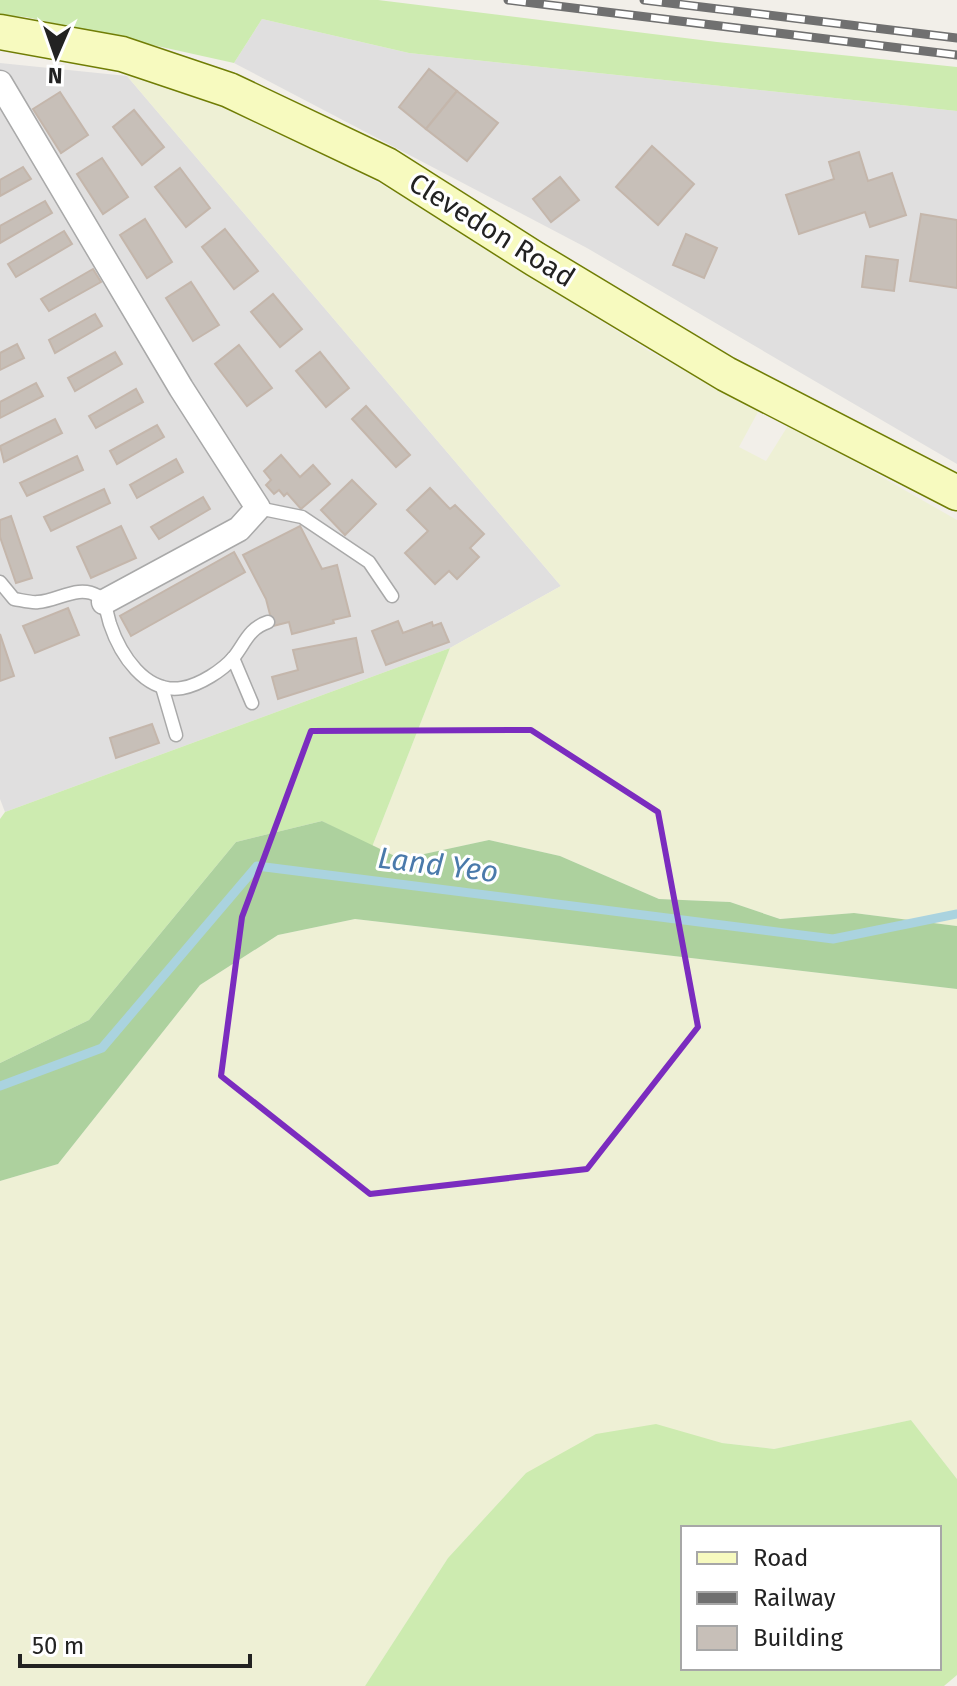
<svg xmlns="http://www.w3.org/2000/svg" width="957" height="1686" font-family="'Fira Sans',sans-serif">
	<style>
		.residential { fill: #e0dfdf }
		.farmland { fill: #eef0d5 }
		.grass { fill: #cdebb0; fill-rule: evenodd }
		.forest { fill: #add19e }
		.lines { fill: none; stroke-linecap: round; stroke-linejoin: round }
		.stream { stroke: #aad3df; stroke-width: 9 }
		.building { fill: #c7bfb8; stroke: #c4b6ab; stroke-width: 2 }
		.service-casing { stroke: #a9a9a9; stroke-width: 15 }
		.minor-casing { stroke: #a9a9a9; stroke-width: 27 }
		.secondary-casing { stroke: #707d05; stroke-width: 37 }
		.service { stroke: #fff; stroke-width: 12 }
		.minor { stroke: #fff; stroke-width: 24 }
		.secondary { stroke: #f7fabf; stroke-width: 34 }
		.rail-casing { stroke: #707070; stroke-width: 9 }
		.rail { stroke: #fff; stroke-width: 6; stroke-dasharray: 18; stroke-linecap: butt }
		.marked { fill: none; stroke: #7b2cbf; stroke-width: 6; stroke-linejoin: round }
		.labels { text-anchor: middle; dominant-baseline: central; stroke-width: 6; stroke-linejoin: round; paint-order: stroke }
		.street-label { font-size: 28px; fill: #222; stroke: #fff }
		.water-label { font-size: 30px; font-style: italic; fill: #4a7aab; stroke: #fff }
	</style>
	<rect width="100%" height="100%" fill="#f2efe9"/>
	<!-- residential -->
	<g class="residential">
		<path d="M262,19L409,53L957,111V464L587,248L234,63Z"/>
		<path d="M0,63L127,76L561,586L450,648L5,812L0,799Z"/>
	</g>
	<!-- farmland -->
	<g class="farmland">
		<path d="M148,74L300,140L406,198L647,350L759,410L739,447L766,461L789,424L957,520V926L854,913L780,919L730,902L659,899L560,856L489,840L401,859L372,847L450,648L561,586L127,76Z"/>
		<path d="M355,919L957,989V1479L911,1420L774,1449L722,1443L526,1473L448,1558L365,1686H0V1181L58,1164L200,985L278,935Z"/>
	</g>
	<!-- grass -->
	<g class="grass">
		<path d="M0,0H378L717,42L957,67V111L409,53L262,19L234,63L26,17L0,15Z"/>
		<path d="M450,648L372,847L322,821L236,842L89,1020L0,1063V819L5,812Z"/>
		<path d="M911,1420L957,1479V1675L944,1686H365L448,1558L526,1473L596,1434L656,1424L722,1443L774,1449ZM683,1528H939V1668H683Z"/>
	</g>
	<!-- forest -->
	<path class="forest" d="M322,821L401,859L489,840L560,856L659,899L730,902L780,919L854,913L957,926V989L355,919L278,935L200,985L58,1164L0,1181V1063L89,1020L236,842Z"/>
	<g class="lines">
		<!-- stream -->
		<path class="stream" d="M0,1086L102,1048L257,866L833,939L957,914"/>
	</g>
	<!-- building -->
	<g class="building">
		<path d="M429,69L457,91L426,129L399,107Z"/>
		<path d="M457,91L498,123L467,161L426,129Z"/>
		<path d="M60,92L88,135L61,153L33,109Z"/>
		<path d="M134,110L164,147L142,165L113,127Z"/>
		<path d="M652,146L694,184L658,225L616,187Z"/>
		<path d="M859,152L868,181L892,173L906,215L870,227L865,212L799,234L786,195L834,179L829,162Z"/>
		<path d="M102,158L128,197L103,214L77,174Z"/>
		<path d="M23,167L31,179L0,196V180Z"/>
		<path d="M180,168L210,208L186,227L155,187Z"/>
		<path d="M560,177L579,200L551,222L533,199Z"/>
		<path d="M45,201L52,213L0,243V226Z"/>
		<path d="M921,214L957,220V288L910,281Z"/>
		<path d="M145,219L172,262L147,278L120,235Z"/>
		<path d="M225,229L258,271L234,289L202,247Z"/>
		<path d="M64,231L72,244L16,277L8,264Z"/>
		<path d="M686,234L717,248L704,278L673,265Z"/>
		<path d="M866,256L898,260L894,291L862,287Z"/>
		<path d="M93,269L101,282L49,311L41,299Z"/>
		<path d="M191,282L219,325L193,341L166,298Z"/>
		<path d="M273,294L302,329L280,347L251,312Z"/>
		<path d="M95,314L102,326L55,353L49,340Z"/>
		<path d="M17,344L24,358L0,370V353Z"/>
		<path d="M239,345L272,388L247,406L215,364Z"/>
		<path d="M115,352L122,364L75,391L68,378Z"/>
		<path d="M320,352L349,388L326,407L296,371Z"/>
		<path d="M36,383L43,396L0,418V402Z"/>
		<path d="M136,389L143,402L96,428L89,416Z"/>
		<path d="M366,406L410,455L396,467L352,419Z"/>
		<path d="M55,419L62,433L4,462L0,446Z"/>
		<path d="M157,425L164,437L117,464L110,451Z"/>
		<path d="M281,455L300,477L313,465L330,484L301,509L287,493L284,496L279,490L274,494L266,485L271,480L264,471Z"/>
		<path d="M77,456L83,470L27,496L20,483Z"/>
		<path d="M176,459L183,472L137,498L130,485Z"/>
		<path d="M352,480L376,504L345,535L321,510Z"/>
		<path d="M430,488L450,509L455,505L484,534L470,548L479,557L457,579L449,571L435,584L405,553L428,531L407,510Z"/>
		<path d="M104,489L110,503L51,531L44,517Z"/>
		<path d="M203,497L210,509L159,539L151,527Z"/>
		<path d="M11,516L32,578L16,583L0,537V520Z"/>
		<path d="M121,526L136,558L91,578L77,547Z"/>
		<path d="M300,526L322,569L337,565L350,616L333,620L334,623L292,634L289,622L273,626L266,599L243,555Z"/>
		<path d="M234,552L245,572L131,636L120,616Z"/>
		<path d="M68,608L79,635L35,653L23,626Z"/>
		<path d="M398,621L403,633L432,622L433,626L441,623L449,642L386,665L372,631Z"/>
		<path d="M0,634L14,676L0,681Z"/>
		<path d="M356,638L363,672L278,699L272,677L298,670L293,650Z"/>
		<path d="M152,724L159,743L116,758L110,738Z"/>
	</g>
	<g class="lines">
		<!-- service casing -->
		<g class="service-casing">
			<g id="service">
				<path d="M258,508L302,517L369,562L392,596"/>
				<path d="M0,582L14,599C21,600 31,603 38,602C58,601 78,584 98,596C106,602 107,614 110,624C120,654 145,694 182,688C200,685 223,670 234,657C245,643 249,628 268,622"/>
				<path d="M233,658L252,703"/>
				<path d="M162,687L176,735"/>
			</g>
		</g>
		<!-- minor casing -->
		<g class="minor-casing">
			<path id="minor" d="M0,83L181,388L258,508L239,529L104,602"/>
		</g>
		<!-- secondary casing -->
		<g class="secondary-casing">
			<path id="secondary" d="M0,32L122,54L229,90L387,165L535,259L726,374L957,493"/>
		</g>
		<!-- service -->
		<use href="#service" class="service"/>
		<!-- minor -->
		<use href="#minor" class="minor"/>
		<!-- secondary -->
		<use href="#secondary" class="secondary"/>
		<!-- rail casing -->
		<g class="rail-casing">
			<g id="rail">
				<path d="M508,0L957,55"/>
				<path d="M644,0L957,38"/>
			</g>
		</g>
		<!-- rail -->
		<use href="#rail" class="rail"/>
	</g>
	<!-- marked area -->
	<path class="marked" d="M531,730L658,812L698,1027L587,1169L370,1194L221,1076L242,917L311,731Z"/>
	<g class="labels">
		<!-- street labels -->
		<g class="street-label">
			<text transform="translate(492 230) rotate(32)">Clevedon Road</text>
		</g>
		<!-- water labels -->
		<g class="water-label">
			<text transform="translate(438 865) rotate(7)">Land Yeo</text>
		</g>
	</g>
	<!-- legend -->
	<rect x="681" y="1526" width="260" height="144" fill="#ffffff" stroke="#a7a7a7" stroke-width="2"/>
	<rect x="697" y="1552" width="40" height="12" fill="#f7fabf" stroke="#a7a7a7" stroke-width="2"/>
	<text x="753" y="1566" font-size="24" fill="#222222">Road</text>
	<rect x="697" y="1592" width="40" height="12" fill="#707070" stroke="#a7a7a7" stroke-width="2"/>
	<text x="753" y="1606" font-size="24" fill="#222222">Railway</text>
	<rect x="697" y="1626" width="40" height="24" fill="#c7bfb8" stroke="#a7a7a7" stroke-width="2"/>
	<text x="753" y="1646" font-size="24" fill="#222222">Building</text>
	<!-- north arrow -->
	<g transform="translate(56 56) rotate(182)" stroke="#ffffff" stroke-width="6" paint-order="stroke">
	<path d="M0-6L14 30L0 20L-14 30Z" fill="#222222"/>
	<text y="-12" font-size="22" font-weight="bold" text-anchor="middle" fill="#222222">N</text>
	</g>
	<!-- scale -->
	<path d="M20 1654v12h230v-12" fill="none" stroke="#222222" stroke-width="4"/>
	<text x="32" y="1654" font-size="24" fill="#222222" stroke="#ffffff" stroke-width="6" paint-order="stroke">50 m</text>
</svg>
